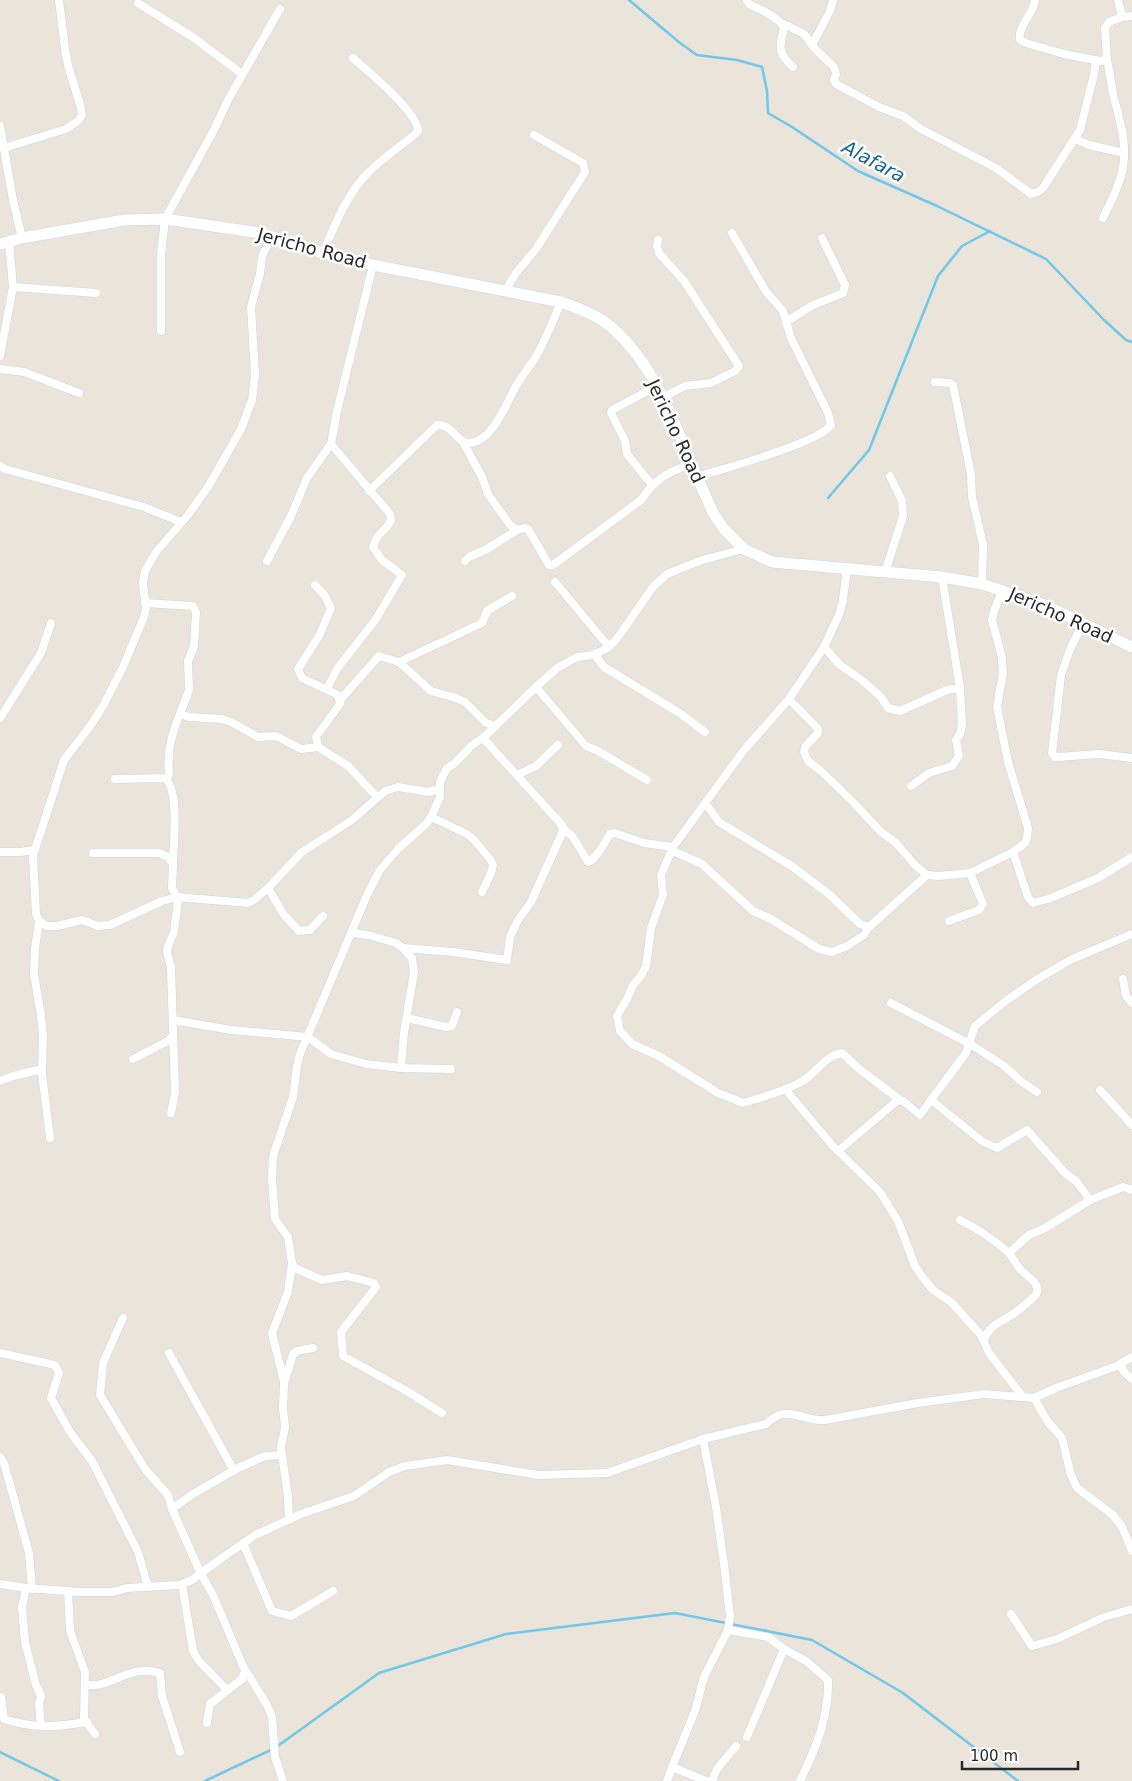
<svg xmlns="http://www.w3.org/2000/svg" width="1132" height="1781" font-family="'DejaVu Sans',sans-serif">
	<style>
		.lines { fill: none; stroke-linecap: round; stroke-linejoin: round }
		.stream { stroke: #70c7ea; stroke-width: 2.5 }
		.street-casing { stroke: #d0d3e1; stroke-width: 9 }
		.secondary-casing { stroke: #d0d3e1; stroke-width: 12 }
		.street { stroke: #fff; stroke-width: 8 }
		.secondary { stroke: #fff; stroke-width: 11 }
		.labels { text-anchor: middle; dominant-baseline: central; stroke-width: 5; stroke-linejoin: round; paint-order: stroke }
		.street-label { font-size: 18px; fill: #282828; stroke: #fff }
		.water-label { font-size: 19px; font-style: italic; fill: #126493; stroke: #fff }
	</style>
	<rect width="100%" height="100%" fill="#eae4db"/>
	<g class="lines">
		<!-- stream -->
		<g class="stream">
			<path d="M629,0L680,43L697,55L737,60L762,67L767,91L768,113L792,127L858,171L937,206L1046,259L1104,320L1126,340L1132,342"/>
			<path d="M828,498L869,450L938,276L962,246L990,231"/>
			<path d="M0,1752L59,1781"/>
			<path d="M205,1781L275,1748L379,1673L506,1634L675,1613L812,1640L903,1693L1018,1781"/>
		</g>
		<!-- street casing -->
		<g class="street-casing">
			<g id="street">
				<path d="M747,0L749,4C761,10 777,16 784,27C780,46 776,52 793,67"/>
				<path d="M1035,0C1034,14 1017,26 1020,40L1026,43L1064,54L1100,61L1107,60C1110,72 1111,86 1114,98C1120,121 1127,143 1123,167C1120,185 1111,201 1103,218"/>
				<path d="M1118,0L1122,17L1132,16"/>
				<path d="M138,3L194,38L242,74"/>
				<path d="M784,24L804,34L816,50L834,67L836,74L834,80L836,84L879,107L903,116L921,129L996,168L1031,194L1038,192L1043,188L1080,130L1094,75L1096,60"/>
				<path d="M812,45L830,11L833,0"/>
				<path d="M1107,60L1105,28L1109,22L1122,17"/>
				<path d="M0,126L13,200L22,238"/>
				<path d="M1075,139L1089,145L1124,153"/>
				<path d="M4,148L66,129L78,121L82,115L81,108L68,65L65,49L59,0"/>
				<path d="M272,236L262,256L260,274L251,307L255,375L252,400L241,429L208,487L188,515L156,552L145,571L143,583L146,608L144,617L123,667L103,706L91,725L64,760L33,856L36,914L39,921L47,926H57L82,920L98,926L110,925L162,901L177,897L248,903L254,900L268,888L302,852L352,820L385,791L398,787L428,792L440,789"/>
				<path d="M658,240L657,246L659,253L684,281L739,366L735,371L711,383L685,386L664,397"/>
				<path d="M323,253C335,225 347,193 369,172C382,159 397,148 412,137L418,131C417,111 368,72 353,58"/>
				<path d="M13,287L96,293"/>
				<path d="M505,291L516,273L536,249L585,172L583,163L534,135"/>
				<path d="M786,322L813,305L843,293L845,285L822,238"/>
				<path d="M161,331V254L165,219L214,130L229,98L280,9"/>
				<path d="M0,356L13,287L9,242"/>
				<path d="M0,369L24,372L79,393"/>
				<path d="M935,382L950,383L953,385L971,474L972,497L983,544L982,584"/>
				<path d="M463,442L482,477L488,494L510,525L517,530"/>
				<path d="M0,466L5,469L144,507L181,522"/>
				<path d="M697,477C722,469 819,443 831,425L828,413L791,338L783,311L765,290L732,233"/>
				<path d="M652,485L627,454L625,441L611,413L612,410L657,386"/>
				<path d="M369,491L437,425C453,424 456,443 469,443C492,443 507,402 516,386C522,376 529,367 535,358C546,340 553,320 561,302"/>
				<path d="M267,561L291,516L307,478L331,444L337,411L373,265"/>
				<path d="M465,561L469,557L487,549L517,530L524,528L528,529L549,565H553L641,500C655,479 668,472 691,464"/>
				<path d="M847,568L843,600L839,615L824,647L789,699L744,750L673,847L661,875L663,895L651,928L646,966L642,974L632,987L627,999L617,1016L620,1031L632,1044L659,1056L718,1093L743,1103C762,1097 783,1092 801,1082C817,1073 823,1057 842,1053L858,1068L900,1100"/>
				<path d="M885,573L903,516L902,501L890,476"/>
				<path d="M555,582L609,647"/>
				<path d="M315,585L325,596L331,608L319,636L298,669L302,678L338,695L340,704L316,737L318,747L348,766L377,797"/>
				<path d="M145,603L193,606L196,612L194,646L188,661L189,690L180,714"/>
				<path d="M1083,624L1071,647L1061,675L1052,753L1055,757H1058L1099,754L1132,758"/>
				<path d="M824,647L840,665L863,681L881,697L888,708L900,711L947,690L960,688"/>
				<path d="M597,653V658L604,667L681,714L705,732"/>
				<path d="M399,662L482,623L487,611L512,596"/>
				<path d="M536,687L586,746L598,751L647,780"/>
				<path d="M327,689L337,669L376,619L402,575L382,560L373,547C377,532 384,533 391,521L390,514L331,444"/>
				<path d="M340,700L379,656L399,662L431,691L453,697L465,702L486,723L495,726"/>
				<path d="M0,718L41,653L51,623"/>
				<path d="M517,775L536,766L558,745"/>
				<path d="M165,778L169,775C167,751 171,736 180,714L189,717L222,719L231,722L258,737L276,736L301,749L318,747"/>
				<path d="M115,779L165,778C180,791 173,845 173,864"/>
				<path d="M911,786L929,773L952,766L959,756L956,740L960,734L962,725L960,688L942,577"/>
				<path d="M706,804L719,822L793,867L830,895L860,924L869,927"/>
				<path d="M431,817L467,834L474,840L490,859L493,865L491,873L482,892"/>
				<path d="M563,828L573,837L588,862C598,858 604,843 610,834L615,833L644,843L673,847"/>
				<path d="M673,851L702,864L753,911L771,919L819,949L832,952L847,946L864,935L869,927L927,875L915,865L896,843L880,831L854,803L821,771L808,761L804,752L805,747L818,733V729L789,699"/>
				<path d="M0,852H20L34,850"/>
				<path d="M1013,852L1028,897L1033,903L1051,898L1098,878L1132,857"/>
				<path d="M93,853H159L168,857L173,864L172,888L178,899L174,932L168,946L167,952L171,967L175,1093L171,1113"/>
				<path d="M927,875L939,876L970,873L1013,852L1025,843L1027,838L1028,828L1008,762L997,707L1003,673L1002,658L992,620L994,611L1003,589"/>
				<path d="M268,888L284,915L299,931L310,930L323,916"/>
				<path d="M39,921L35,948L34,974L41,1016L43,1036L42,1074L50,1138"/>
				<path d="M949,921L979,910L983,904L970,873"/>
				<path d="M352,933L368,935L396,943L403,948L412,958L414,972L404,1033L401,1068"/>
				<path d="M403,948L453,952L507,960L510,937L518,920L531,902L563,831L562,825L483,738"/>
				<path d="M1123,979L1126,996L1132,1003"/>
				<path d="M891,1003L970,1044L1003,1065L1022,1082L1037,1092"/>
				<path d="M407,1018L446,1027L452,1026L457,1012"/>
				<path d="M173,1020L231,1030L308,1037L331,1054L366,1064L401,1068L451,1069"/>
				<path d="M133,1059L168,1041L173,1036"/>
				<path d="M0,1081L13,1076L42,1069"/>
				<path d="M785,1089L832,1145L880,1192L898,1221L915,1266L921,1275L933,1290L951,1302L981,1335L989,1353L1023,1397"/>
				<path d="M1100,1090L1132,1125"/>
				<path d="M931,1100L966,1053L975,1026L1007,1000L1036,980L1070,960L1132,934"/>
				<path d="M838,1151L898,1100L903,1101L920,1115L931,1100L982,1141L997,1148L1027,1130L1065,1173L1077,1182L1090,1200"/>
				<path d="M960,1220C978,1229 993,1239 1008,1252C1013,1257 1016,1266 1022,1271C1029,1278 1041,1283 1036,1295C1028,1302 1020,1310 1010,1316C998,1323 989,1326 984,1340"/>
				<path d="M1009,1253L1029,1235L1045,1228L1090,1200L1123,1187L1132,1190"/>
				<path d="M123,1318L103,1363L100,1395L145,1469L168,1495L172,1509L201,1574L213,1595L243,1666L267,1705L272,1717L275,1757L283,1781"/>
				<path d="M0,1353L55,1365L59,1373L51,1398L70,1432L92,1461L138,1552L148,1587"/>
				<path d="M169,1353L234,1471"/>
				<path d="M1120,1364L1124,1372L1132,1379"/>
				<path d="M284,1382L272,1333L288,1292L292,1263"/>
				<path d="M1034,1398L1048,1422L1062,1438L1071,1475L1077,1488L1113,1515L1122,1527L1132,1551"/>
				<path d="M442,1413L405,1390L343,1356L341,1332L376,1287L374,1283L347,1276L322,1280L295,1268L292,1263L288,1237L275,1219L272,1178L273,1156L293,1097L297,1066L300,1054L367,895L380,870L398,849L426,824L431,817L440,797V782L447,768L454,764L472,745L483,738L536,687L557,668L577,657L594,655L607,648L616,640L653,587L667,574L702,560L744,549"/>
				<path d="M0,1457L4,1463L29,1553L32,1589"/>
				<path d="M172,1509L193,1494L238,1468L265,1456L282,1455"/>
				<path d="M289,1520L288,1497L281,1447L285,1428L283,1408L284,1384L293,1354L297,1351L313,1348"/>
				<path d="M243,1543L272,1611L291,1616L333,1591"/>
				<path d="M0,1584L26,1588L80,1592H113L127,1588L179,1585L192,1580L219,1560L255,1535L301,1514L354,1496L389,1472L405,1466L447,1460L538,1475L607,1473L703,1439L766,1424C787,1403 800,1421 825,1420L918,1403L984,1394L1034,1398L1056,1388L1117,1366L1132,1357"/>
				<path d="M182,1584L193,1651L198,1660L227,1690"/>
				<path d="M26,1588L22,1607L25,1642L36,1685L41,1696L39,1704L41,1726"/>
				<path d="M68,1591L70,1631L85,1672L84,1719L95,1734"/>
				<path d="M1011,1614L1032,1646L1057,1639L1104,1617L1132,1609"/>
				<path d="M728,1630L768,1637L784,1649L806,1661L828,1680C829,1717 816,1748 800,1781"/>
				<path d="M85,1685C90,1685 96,1686 101,1684C122,1678 136,1666 160,1673L162,1696L180,1752"/>
				<path d="M1,1697L4,1719C35,1729 55,1727 87,1722"/>
				<path d="M207,1723L210,1704L242,1679L245,1671"/>
				<path d="M747,1737L784,1649"/>
				<path d="M672,1767L695,1711L704,1677L728,1630L730,1616L724,1564L716,1507L703,1439"/>
				<path d="M667,1781L672,1767L706,1781"/>
				<path d="M712,1781L717,1769L736,1746"/>
			</g>
		</g>
		<!-- secondary casing -->
		<g class="secondary-casing">
			<path id="secondary" d="M0,244L22,238L124,220L165,219L260,233L323,253L373,265L561,302C577,308 596,314 610,326C650,360 669,409 688,456C696,475 705,494 713,513L724,529L744,549L772,562L942,577L982,584L1047,606L1132,647"/>
		</g>
		<!-- street -->
		<use href="#street" class="street"/>
		<!-- secondary -->
		<use href="#secondary" class="secondary"/>
	</g>
	<g class="labels">
		<!-- street labels -->
		<g class="street-label">
			<text transform="translate(312 248) rotate(15)">Jericho Road</text>
			<text transform="translate(676 431) rotate(65)">Jericho Road</text>
			<text transform="translate(1061 615) rotate(24)">Jericho Road</text>
		</g>
		<!-- water labels -->
		<g class="water-label">
			<text transform="translate(874 161) rotate(28)">Alafara</text>
		</g>
	</g>
	<!-- scale -->
	<path d="M962 1761v8h116v-8" fill="none" stroke="#282828" stroke-width="2.5"/>
	<text x="970" y="1761" font-size="15" fill="#282828" stroke="#ffffff" stroke-width="4" paint-order="stroke">100 m</text>
</svg>
